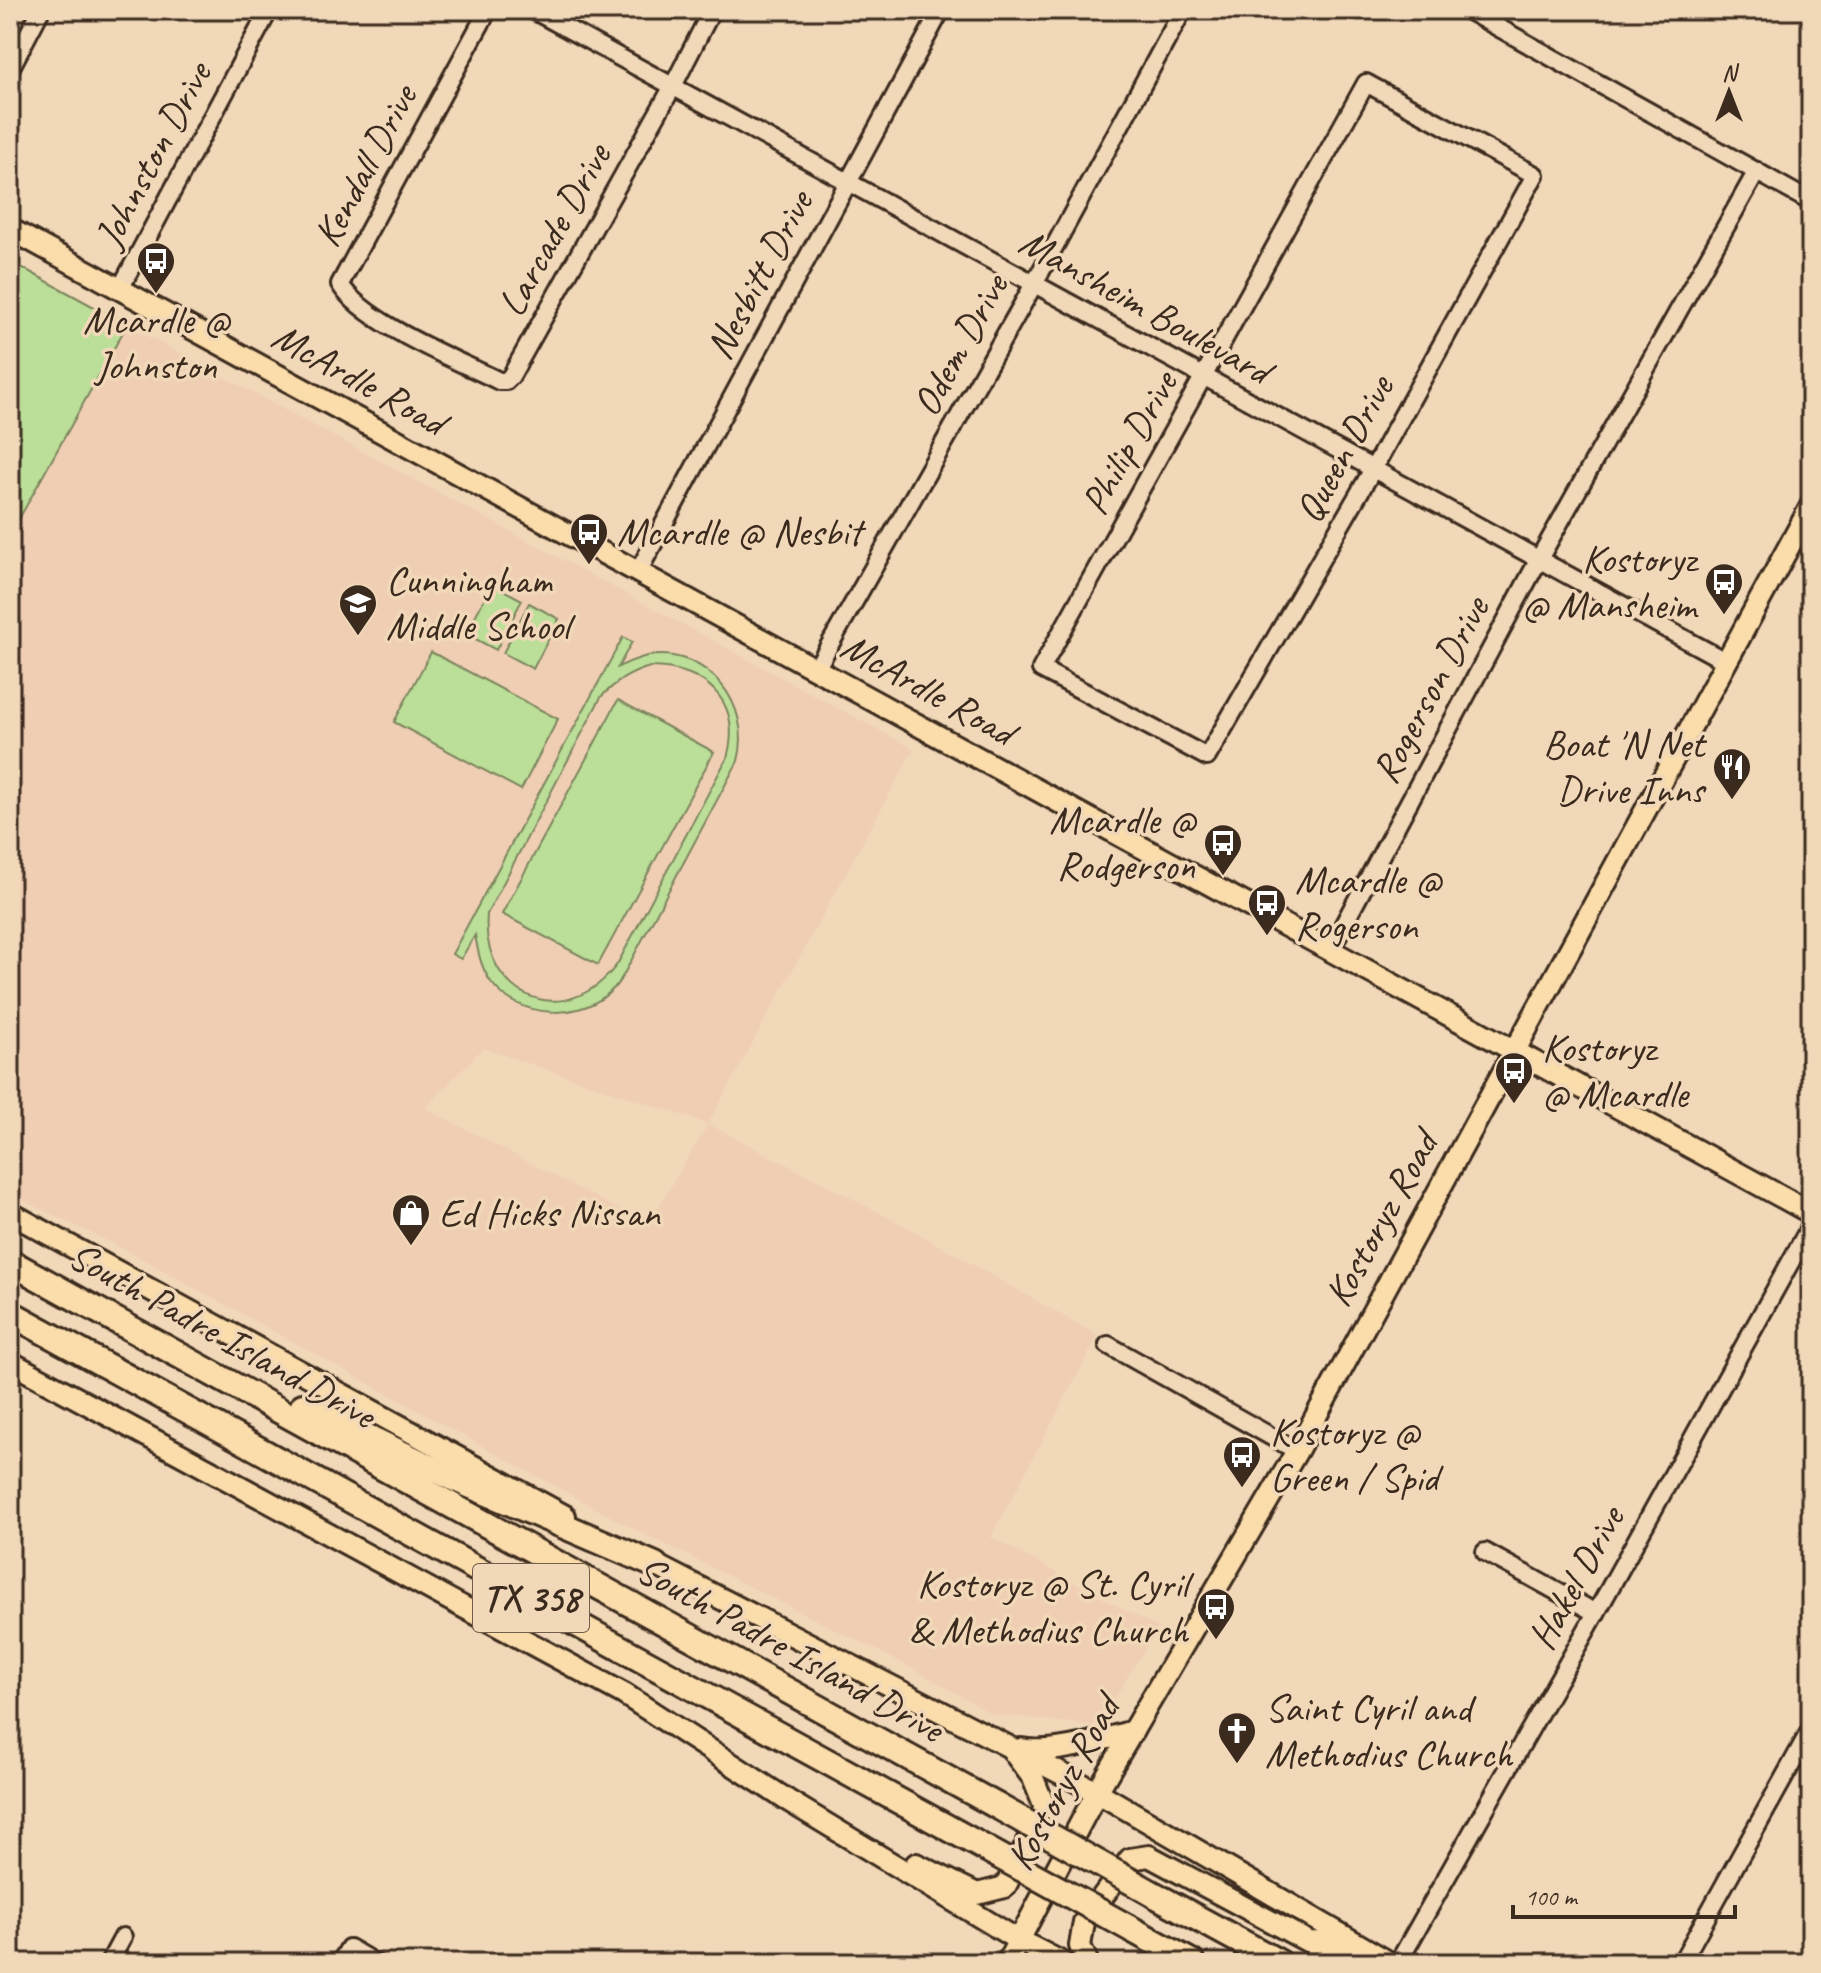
<svg xmlns="http://www.w3.org/2000/svg" width="1821" height="1973" font-family="Caveat,sans-serif">
	<style>
		.built { fill: #f0ceb4; fill-rule: evenodd }
		.green { fill: #bbdf99; stroke: #7b845c; stroke-width: 2; fill-rule: evenodd }
		.lines { fill: none; stroke-linecap: round; stroke-linejoin: round }
		.minor-casing { stroke: #3b2a1e; stroke-width: 22 }
		.major-casing { stroke: #3b2a1e; stroke-width: 26 }
		.highway-casing { stroke: #3b2a1e; stroke-width: 30 }
		.minor { stroke: #f1d8b9; stroke-width: 16 }
		.major { stroke: #fbddab; stroke-width: 20 }
		.highway { stroke: #fbddab; stroke-width: 24 }
		.highway-bridge-casing { stroke: #3b2a1e; stroke-width: 30; stroke-linecap: butt }
		.highway-bridge { stroke: #fbddab; stroke-width: 24 }
		.labels { text-anchor: middle; dominant-baseline: central; stroke-width: 7; stroke-linejoin: round; paint-order: stroke }
		.shield { fill: #f1d8b9; stroke: #725e4c; stroke-width: 2 }
		.shield-label { font-size: 38px; font-weight: bold; fill: #3b2a1e }
		.street-label { font-size: 40px; fill: #3b2a1e; stroke: #f1d8b9 }
		.poi-label { font-size: 40px; fill: #3b2a1e; stroke: #f1d8b9; text-anchor: start }
	</style>
	<rect width="100%" height="100%" fill="#f1d8b9"/>
	<filter id="ink" filterUnits="userSpaceOnUse"><feTurbulence type="fractalNoise" baseFrequency=".0125" numOctaves="2"/><feDisplacementMap in="SourceGraphic" scale="16" xChannelSelector="R" yChannelSelector="G"/><feConvolveMatrix kernelMatrix="1 2 1 2 8 2 1 2 1" color-interpolation-filters="sRGB"/></filter>
	<g filter="url(#ink)">
		<!-- built -->
		<path class="built" d="M127,325L914,749L708,1124L907,1227L1098,1336L991,1537L1158,1628L1097,1726L992,1714L914,1669L615,1519L126,1250L10,1194V535ZM483,1048L708,1124L648,1225L425,1108Z"/>
		<!-- green -->
		<g class="green">
			<path d="M10,261L127,325L10,535Z"/>
			<path d="M492,584L522,600L496,650L466,634Z"/>
			<path d="M529,603L559,619L533,669L503,653Z"/>
			<path d="M623,637L632,642L618,667C627,663 637,658 648,656C708,647 753,705 738,761L624,974C621,979 617,985 613,989C582,1022 518,1019 491,982C481,968 478,952 475,935L461,959L452,954ZM650,667C705,667 743,701 727,758L618,963C568,1033 480,999 487,914L601,697C616,682 629,673 650,667Z"/>
			<path d="M431,652L558,719L521,790L394,722Z"/>
			<path d="M618,700L714,752L598,965L502,914Z"/>
		</g>
		<g class="lines">
			<!-- minor casing -->
			<g class="minor-casing">
				<g id="minor">
					<path d="M488,10L340,284C363,323 457,360 499,381H506L511,376L673,86L712,10"/>
					<path d="M533,10L1725,661"/>
					<path d="M1467,10L1811,202"/>
					<path d="M10,69L41,10"/>
					<path d="M1366,83L1535,175L1373,469L1207,757L1041,669Z"/>
					<path d="M120,289L269,10"/>
					<path d="M638,572L941,10"/>
					<path d="M816,669L1034,284L1183,10"/>
					<path d="M1330,950L1539,559L1757,171"/>
					<path d="M1108,1345L1297,1451"/>
					<path d="M1485,1552L1596,1613"/>
					<path d="M109,1963L123,1937"/>
					<path d="M340,1963L349,1948L375,1963"/>
					<path d="M1398,1963L1596,1613L1811,1225"/>
					<path d="M1681,1963L1811,1729"/>
				</g>
			</g>
			<!-- major casing -->
			<g class="major-casing">
				<g id="major">
					<path d="M10,229L1811,1213"/>
					<path d="M10,1213L565,1516"/>
					<path d="M10,1362L624,1694L787,1800L1018,1940L1063,1963"/>
					<path d="M642,1558L1097,1792L1390,1963"/>
					<path d="M1021,1749C1053,1755 1101,1740 1133,1731"/>
					<path d="M916,1864L977,1894L1005,1887L1045,1808L1033,1778L1014,1753"/>
					<path d="M1007,1963L1097,1792L1297,1451L1811,506"/>
					<path d="M1088,1963L1080,1946L1084,1922L1130,1859L1149,1856L1309,1942L1351,1943"/>
				</g>
			</g>
			<!-- highway casing -->
			<g class="highway-casing">
				<g id="highway">
					<path d="M10,1262L997,1806"/>
					<path d="M10,1313L972,1841"/>
					<path d="M303,1406L455,1479L655,1565"/>
					<path d="M1155,1895L1280,1963"/>
					<path d="M1131,1929L1193,1963"/>
				</g>
			</g>
			<!-- minor -->
			<use href="#minor" class="minor"/>
			<!-- major -->
			<use href="#major" class="major"/>
			<!-- highway -->
			<use href="#highway" class="highway"/>
			<!-- highway-bridge casing -->
			<g class="highway-bridge-casing">
				<g id="highway-bridge">
					<path d="M997,1806L1155,1895"/>
					<path d="M972,1841L1131,1929"/>
				</g>
			</g>
			<!-- highway-bridge -->
			<use href="#highway-bridge" class="highway-bridge"/>
		</g>
	</g>
	<!-- icons -->
	<defs>
		<g id="bus-pin" transform="scale(2)"><path d="M0 17L-7.5 6A9.5 9.5 0 1 1 7.5 6Z" fill="#3b2a1e" stroke="#f1d8b9"/><path d="M-5-6H5V4H4V6H2V4H-2V6H-4V4H-5ZM-3.5-4V0h7V-4ZM-3.5 1.2v1.5H-2V1.2ZM2 1.2v1.5H3.5V1.2Z" fill="#fff"/></g>
		<g id="school-pin" transform="scale(2)"><path d="M0 17L-7.5 6A9.5 9.5 0 1 1 7.5 6Z" fill="#3b2a1e" stroke="#f1d8b9"/><path d="M0-5L7-2L0 1L-7-2ZM-4 1L0 2.5L4 1V4Q0 6-4 4Z" fill="#fff"/></g>
		<g id="restaurant-pin" transform="scale(2)"><path d="M0 17L-7.5 6A9.5 9.5 0 1 1 7.5 6Z" fill="#3b2a1e" stroke="#f1d8b9"/><path d="M-5-6h1v4h1v-4h1v4h1v-4h1v5L-1.5 .5V6h-2V.5L-5-1ZM5-6V6H3V1.5H1.5Q1.5-4 5-6Z" fill="#fff"/></g>
		<g id="shop-pin" transform="scale(2)"><path d="M0 17L-7.5 6A9.5 9.5 0 1 1 7.5 6Z" fill="#3b2a1e" stroke="#f1d8b9"/><path d="M-5-2.5h2.3a2.7 3.5 0 0 1 5.4 0H5L5.5 6h-11ZM-1.5-2.5h3a1.5 2.3 0 0 0-3 0Z" fill="#fff"/></g>
		<g id="church-pin" transform="scale(2)"><path d="M0 17L-7.5 6A9.5 9.5 0 1 1 7.5 6Z" fill="#3b2a1e" stroke="#f1d8b9"/><path d="M-1.2-6h2.4v3.5h3.3v2.4h-3.3V6h-2.4V-.1h-3.3v-2.4h3.3Z" fill="#fff"/></g>
	</defs>
	<g fill-rule="evenodd">
		<use href="#bus-pin" x="156" y="261"/>
		<use href="#bus-pin" x="589" y="532"/>
		<use href="#bus-pin" x="1724" y="582"/>
		<use href="#school-pin" x="358" y="603"/>
		<use href="#restaurant-pin" x="1732" y="767"/>
		<use href="#bus-pin" x="1223" y="843"/>
		<use href="#bus-pin" x="1267" y="903"/>
		<use href="#bus-pin" x="1514" y="1071"/>
		<use href="#shop-pin" x="411" y="1213"/>
		<use href="#bus-pin" x="1242" y="1455"/>
		<use href="#bus-pin" x="1216" y="1607"/>
		<use href="#church-pin" x="1237" y="1731"/>
	</g>
	<g class="labels">
		<!-- shield labels -->
		<rect class="shield" x="473" y="1564" width="116" height="68" rx="6"/>
		<g class="shield-label">
			<text x="531" y="1598">TX 358</text>
		</g>
		<!-- street labels -->
		<g class="street-label">
			<text transform="translate(153 155) rotate(-62)">Johnston Drive</text>
			<text transform="translate(365 166) rotate(-62)">Kendall Drive</text>
			<text transform="translate(554 230) rotate(-61)">Larcade Drive</text>
			<text transform="translate(759 275) rotate(-62)">Nesbitt Drive</text>
			<text transform="translate(1145 306) rotate(29)">Mansheim Boulevard</text>
			<text transform="translate(960 345) rotate(-61)">Odem Drive</text>
			<text transform="translate(359 379) rotate(29)">McArdle Road</text>
			<text transform="translate(1129 443) rotate(-61)">Philip Drive</text>
			<text transform="translate(1344 449) rotate(-61)">Queen Drive</text>
			<text transform="translate(928 689) rotate(29)">McArdle Road</text>
			<text transform="translate(1430 690) rotate(-62)">Rogerson Drive</text>
			<text transform="translate(1381 1219) rotate(-61)">Kostoryz Road</text>
			<text transform="translate(222 1335) rotate(29)">South Padre Island Drive</text>
			<text transform="translate(1576 1578) rotate(-61)">Hakel Drive</text>
			<text transform="translate(790 1649) rotate(29)">South Padre Island Drive</text>
			<text transform="translate(1063 1783) rotate(-61)">Kostoryz Road</text>
		</g>
		<!-- poi labels -->
		<g class="poi-label">
			<text x="156" y="320" text-anchor="middle">Mcardle @<tspan x="156" dy="46">Johnston</tspan></text>
			<text x="617" y="532">Mcardle @ Nesbit</text>
			<text x="1696" y="559" text-anchor="end">Kostoryz<tspan x="1696" dy="46">@ Mansheim</tspan></text>
			<text x="386" y="580">Cunningham<tspan x="386" dy="46">Middle School</tspan></text>
			<text x="1704" y="744" text-anchor="end">Boat 'N Net<tspan x="1704" dy="46">Drive Inns</tspan></text>
			<text x="1195" y="820" text-anchor="end">Mcardle @<tspan x="1195" dy="46">Rodgerson</tspan></text>
			<text x="1295" y="880">Mcardle @<tspan x="1295" dy="46">Rogerson</tspan></text>
			<text x="1542" y="1048">Kostoryz<tspan x="1542" dy="46">@ Mcardle</tspan></text>
			<text x="439" y="1213">Ed Hicks Nissan</text>
			<text x="1270" y="1432">Kostoryz @<tspan x="1270" dy="46">Green / Spid</tspan></text>
			<text x="1188" y="1584" text-anchor="end">Kostoryz @ St. Cyril<tspan x="1188" dy="46">&amp; Methodius Church</tspan></text>
			<text x="1265" y="1708">Saint Cyril and<tspan x="1265" dy="46">Methodius Church</tspan></text>
		</g>
	</g>
	<!-- margin -->
	<rect width="1821" height="1973" fill="none" stroke="#f1d8b9" stroke-width="40"/>
	<rect x="20" y="20" width="1781" height="1933" fill="none" stroke="#3b2a1e" stroke-width="3" filter="url(#ink)"/>
	<!-- north arrow -->
	<g transform="translate(1729 92)" stroke="#f1d8b9" stroke-width="6" paint-order="stroke">
	<path d="M0-6L14 30L0 20L-14 30Z" fill="#3b2a1e"/>
	<text y="-12" font-size="22" font-weight="bold" text-anchor="middle" fill="#3b2a1e">N</text>
	</g>
	<!-- scale -->
	<path d="M1513 1905v12h222v-12" fill="none" stroke="#3b2a1e" stroke-width="4"/>
	<text x="1525" y="1905" font-size="24" fill="#3b2a1e" stroke="#f1d8b9" stroke-width="6" paint-order="stroke">100 m</text>
</svg>
